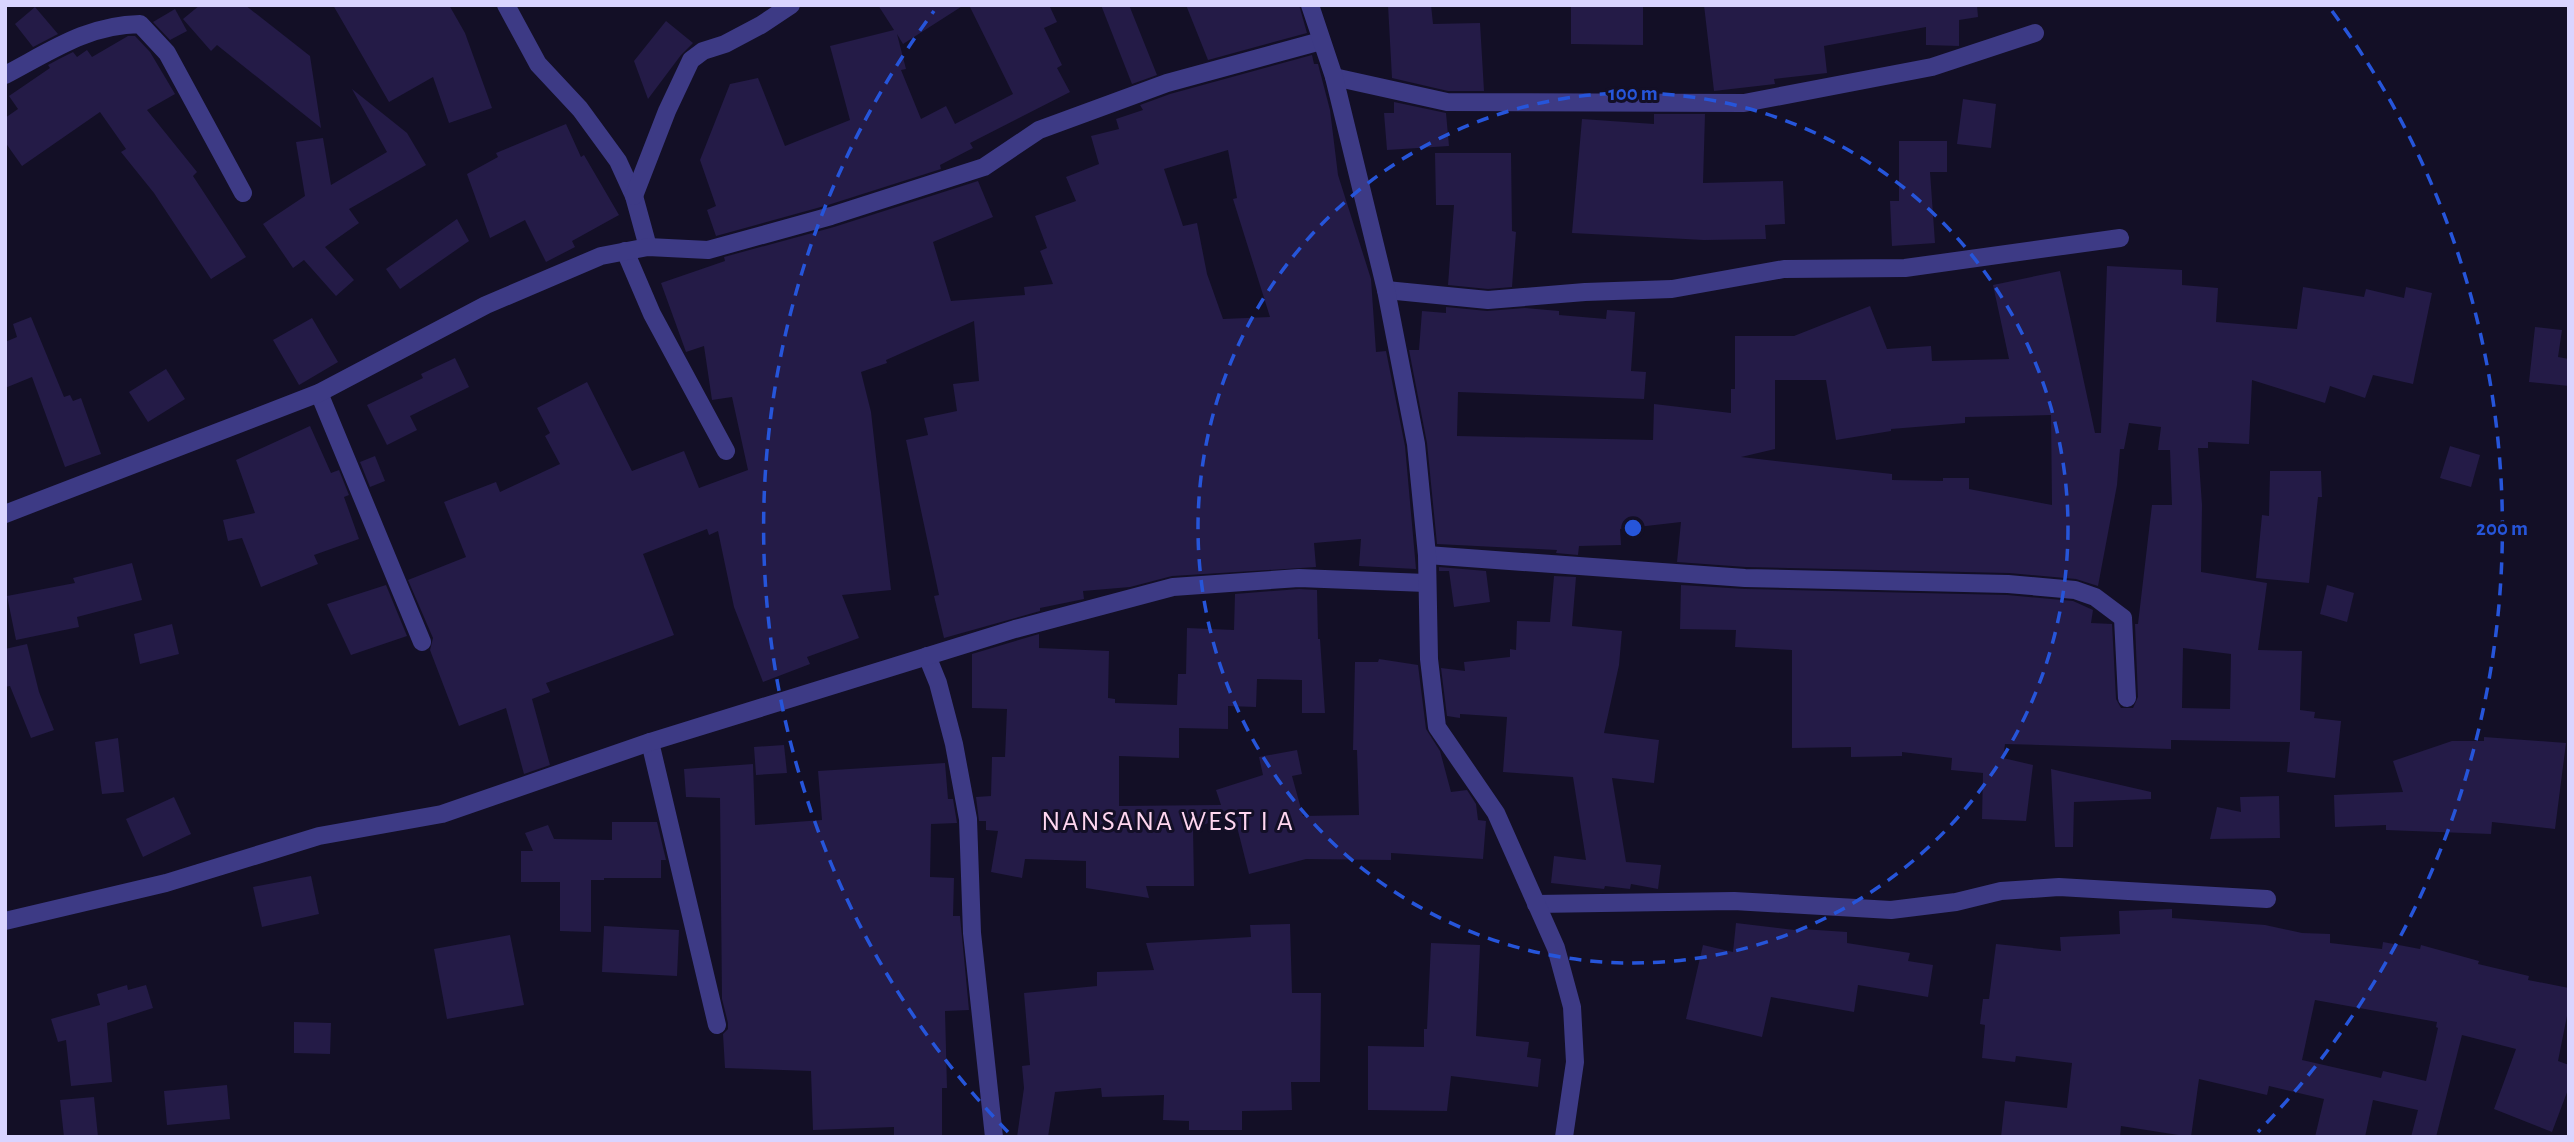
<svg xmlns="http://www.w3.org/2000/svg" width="2574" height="1142" font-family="'Alegreya Sans',sans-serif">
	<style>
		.building { fill: #241b47; fill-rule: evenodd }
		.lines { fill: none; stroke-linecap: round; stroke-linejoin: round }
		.minor { stroke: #3d3a85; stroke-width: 18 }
		.tertiary { stroke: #3d3a85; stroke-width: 18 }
		.ring { fill: none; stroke: #2655da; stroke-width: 3.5; stroke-dasharray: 12 9 }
		.labels { text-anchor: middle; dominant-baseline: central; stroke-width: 6; stroke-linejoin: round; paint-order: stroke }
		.quarter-label { font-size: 28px; letter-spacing: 2px; fill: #ffd6f0; stroke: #130f26 }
		.centre { fill: #2655da; stroke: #130f26; stroke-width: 3.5 }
		.ring-label { font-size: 21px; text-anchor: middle; font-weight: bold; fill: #2655da; stroke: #130f26; stroke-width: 6; stroke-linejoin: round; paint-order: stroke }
	</style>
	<rect width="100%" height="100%" fill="#130f26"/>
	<!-- building -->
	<g class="building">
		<path d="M200,5H245L310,56L321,128L217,45L211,51L183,19Z"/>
		<path d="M333,5H449L465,33L492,108L449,123L433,77L389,102Z"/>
		<path d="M878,5H964L903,44L897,34L906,69L901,70L921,119L946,106L955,124L1013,94L969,5H1049L1057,22L1044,28L1062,65L1057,68L1070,92L970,143L973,148L940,165L941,169L828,205L716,236L707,210L716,206L700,160L730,84L758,78L785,146L850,120L830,46L894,30Z"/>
		<path d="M1101,5H1129L1157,75L1132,84Z"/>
		<path d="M1186,5H1299L1307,33L1208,60Z"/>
		<path d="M1388,5H1431L1433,24L1480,23L1484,91H1448L1392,78Z"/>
		<path d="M1571,5H1643V45L1571,44Z"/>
		<path d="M1704,5H1977L1978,17L1959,20V46L1926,45V27L1824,46L1827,73L1774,79L1775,84L1714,91Z"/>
		<path d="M35,7L58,34L33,47L15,24Z"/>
		<path d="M175,9L187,31L170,40L153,22Z"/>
		<path d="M666,21L693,43L681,55L648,99L634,61Z"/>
		<path d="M128,36H135L150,52L175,94L147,110L197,172L193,176L246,257L211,279L154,193L121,152L126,149L100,112L22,166L5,142V118L18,109L9,96L50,68L48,65L59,59L73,52L77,57L87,50L92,57Z"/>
		<path d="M1312,55L1314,64H1318L1330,110L1338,175L1371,279L1376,352L1386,351L1405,446L1416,569L1359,566L1361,539L1314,543L1316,567L1172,576L1130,587L1083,591L1084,599L1040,608V611L944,638L934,596L939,595L906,440L928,435L924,418L957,411L953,384L979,381L974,321L886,360L887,363L861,372L871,412L891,590L842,595L859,638L807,657L810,664L763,682L734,607L718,531L709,535L707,529L643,554L674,635L546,683L550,692L532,699L550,765L524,774L506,708L459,726L430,650L433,638L408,580L466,557L444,502L496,482L500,492L560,464L545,436L550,433L537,408L587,382L632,471L684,451L699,488L748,470L732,397L712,400L704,346L686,352L661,283L725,261L724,257L834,227L978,181L993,217L933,242L951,301L1025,295L1024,287L1053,284L1040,251L1047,248L1035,216L1076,201L1066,177L1099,164L1091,136L1119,129L1116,119L1143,110L1140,105L1170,94ZM1228,150L1237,198L1233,199L1270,317L1223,319L1207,274L1197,223L1183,226L1164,169Z"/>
		<path d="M352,89L407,133L426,165L349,209L359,223L325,247L354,280L336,296L304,260L293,268L263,224L305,196L296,142L323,138L331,185L387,152Z"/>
		<path d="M1963,99L1996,104L1991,148L1957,144Z"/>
		<path d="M1394,102L1446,113L1449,146L1387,150L1384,113H1394Z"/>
		<path d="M1654,114H1705L1703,183L1783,181L1785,224L1765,225L1766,239L1704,240L1572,233L1582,119L1654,124Z"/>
		<path d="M566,124L581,157L584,155L619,215L572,241L575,247L546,262L525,220L490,238L467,174L498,157L496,153Z"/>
		<path d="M1899,141H1947V172H1930L1935,243L1892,246L1890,201H1899Z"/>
		<path d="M1435,153H1511L1512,231L1516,232L1512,287L1488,289L1448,285L1454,205H1436Z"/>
		<path d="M457,219L469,241L400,289L386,269Z"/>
		<path d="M2107,266L2182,270V285L2218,288L2216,322L2297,329L2303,287L2364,297L2366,289L2404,298L2406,287L2432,293L2413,384L2373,375L2365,398L2330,386L2325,403L2252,380L2249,444L2208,442V448H2198L2202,505L2201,572L2267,583L2258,650L2302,651L2300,710L2315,712L2314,718L2341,721L2335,778L2287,772L2290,742L2171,740V749L2005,744L2003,758L2033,765L2026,821L1982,819L1983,773L1951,770L1952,758L1902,752V756L1851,757V747L1792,748V650L1735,647L1736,630L1680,629L1681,585L1745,589L2007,595L2073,601L2093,610L2091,623L2112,624L2116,699L2121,708H2133L2138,697L2135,624H2138L2152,505H2172L2170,450H2158L2161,427L2129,423L2124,449H2120L2117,485L2098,586L2076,579L2009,573L1746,567L1677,562L1681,522L1620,529L1621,545L1579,546L1578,555L1556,553L1557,550L1437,544L1427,443L1409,350H1419L1422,311L1446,313V307L1487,311L1525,308L1559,311V315L1606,319L1607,310L1635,312L1631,371L1646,372L1644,399L1458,392L1457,436L1653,440L1654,404L1731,413V389H1735V336H1794L1870,306L1887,349L1931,346L1932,361L2009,359L1993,285L2060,271L2095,433H2101ZM1775,380H1826L1836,440L1891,431V429L1965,423V417L2051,415L2052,505L1969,489V478H1943V481L1892,480V474L1741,457L1775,449ZM2183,648L2231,654L2230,709L2182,708Z"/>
		<path d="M31,317L64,397L70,395L73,401L81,398L101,454L65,467L32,377L5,388V342L17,337L13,324Z"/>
		<path d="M312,318L338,362L299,385L273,340Z"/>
		<path d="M2535,327L2562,330L2558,357L2569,359V386L2529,382Z"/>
		<path d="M455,358L469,387L410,416L417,430L387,445L367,405L423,378L421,374Z"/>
		<path d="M166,369L185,399L148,422L129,392Z"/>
		<path d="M310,426L331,473L339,470L349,495L344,497L359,539L314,555L318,564L261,587L242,538L228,541L223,520L255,513L236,460Z"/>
		<path d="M2450,446L2480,455L2471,487L2440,478Z"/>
		<path d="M375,456L385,481L370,487L360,462Z"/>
		<path d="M2270,471H2321L2322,497H2318L2309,583L2256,578L2262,515L2269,516Z"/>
		<path d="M132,563L142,600L77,617L79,627L16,640L7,596L75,583L73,578Z"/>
		<path d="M1439,567L1486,571L1490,602L1454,607L1449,571H1439Z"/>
		<path d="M1554,576L1576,577L1572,626L1622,631L1619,665L1604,733L1659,740L1654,783L1612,778L1626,862L1661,865L1658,889L1631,884L1630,889L1605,886L1604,889L1551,883L1554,856L1586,860L1573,777L1503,772L1507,717L1460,714V718L1447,716L1441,668L1465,671L1464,662L1510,657V649L1516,650L1517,621L1550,622Z"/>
		<path d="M386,585L407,636L351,655L327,604Z"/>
		<path d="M2327,585L2354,593L2347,622L2320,614Z"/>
		<path d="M1299,589L1317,590L1318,639H1320L1325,713H1302V680L1257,679L1256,707L1228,706V729L1179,728V758L1119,756V806L1221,805L1216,790L1263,775L1259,757L1297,750L1302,774L1292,776L1303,816L1359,815L1357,750H1353L1355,662H1378L1379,659L1418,665L1426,729L1440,751L1451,792L1467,790L1476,804L1478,820L1486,821L1483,859L1391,853V860L1306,859L1249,874L1234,815L1193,828L1194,886H1146L1149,898L1086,888V861L1025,859L1022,878L991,872L998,831L986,830V821H979L976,797L991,796L992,757H1005L1007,709L972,708V654L1039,634V648L1109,651L1108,698L1115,699V703L1177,705L1178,674H1186L1187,628L1234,630L1235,594Z"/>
		<path d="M172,624L179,654L140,664L134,634Z"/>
		<path d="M27,644L39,692L54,730L31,738L10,686L5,687V649Z"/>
		<path d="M2484,737L2566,743L2555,829L2492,822L2491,834L2386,830V825L2335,827L2334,795L2403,792L2393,761L2452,741H2484Z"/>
		<path d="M118,738L124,792L102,794L95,742Z"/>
		<path d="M784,745L787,773L756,775L754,747Z"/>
		<path d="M945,763L948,799H953L957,823L931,824L930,877L954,878L953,916H960L969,1010L945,1011L947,1088H942V1137H894V1127L813,1130L811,1071L725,1068L723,1034L728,1029V1023L722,999L720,798L686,797L684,769L753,764L755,825L822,820L818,771Z"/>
		<path d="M2051,769L2151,792V799L2074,802L2073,847H2055Z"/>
		<path d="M2279,796L2280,838L2210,839L2217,807L2241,812L2240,797Z"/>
		<path d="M174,797L191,834L143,857L126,819Z"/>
		<path d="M612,822H657L666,860H661V878H604V880H591V932L560,931V882H521V851H533L525,833L548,825L554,839L612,840Z"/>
		<path d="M311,876L319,914L262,927L253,887Z"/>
		<path d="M2172,909V918L2265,925L2302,933L2330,934V943L2382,949L2383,942L2420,949L2421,945L2479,961L2478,964L2529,976L2528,980L2569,988V1006L2558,1061L2569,1065V1087L2552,1132L2494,1109L2516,1049L2462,1035L2436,1137H2411L2418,1110L2373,1100L2365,1137H2315L2324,1099L2269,1086L2267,1095L2199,1079L2191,1137L2121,1126L2120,1137H2001L2005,1101L2067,1108L2072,1063L2016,1056L2015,1062L1982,1058L1985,1025L1980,1024L1983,999H1989L1996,944L2061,951L2060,937L2120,934L2119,911ZM2315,1000L2437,1022L2436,1027L2438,1028L2426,1081L2383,1071L2381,1078L2302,1060Z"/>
		<path d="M1736,923L1802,931V929L1847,932V943L1910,953L1908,961L1933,965L1928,997L1858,985L1854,1012L1771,997L1762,1037L1686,1019L1703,945L1733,952Z"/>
		<path d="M1290,924L1292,993H1321L1320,1082H1291L1292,1110L1242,1111V1130H1189V1121L1163,1120L1164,1095L1102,1097L1101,1088L1055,1092L1048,1137H1017L1024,1088L1022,1066L1030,1065L1024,993L1097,986V972L1154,970L1146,943L1251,937L1250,925Z"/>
		<path d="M604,926L679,930L677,976L602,972Z"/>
		<path d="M510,935L524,1005L447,1019L434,949Z"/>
		<path d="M1431,943L1480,945L1476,1036L1529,1042L1527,1057L1541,1059L1538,1087L1451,1076L1447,1111L1368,1110V1046L1424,1047V1029H1427Z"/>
		<path d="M127,985L128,990L146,985L153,1008L107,1023L112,1082L71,1086L66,1040L58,1042L51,1019L100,1005L97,994Z"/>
		<path d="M294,1022L331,1023L330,1054L294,1053Z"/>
		<path d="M227,1085L230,1119L167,1125L164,1091Z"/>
		<path d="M94,1097L98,1137H64L60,1100Z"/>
	</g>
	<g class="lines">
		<!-- minor -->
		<g class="minor">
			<path d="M506,5L538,64L580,109L618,161L634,196L648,247"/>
			<path d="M5,75C51,51 87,25 140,24L167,53L243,193"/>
			<path d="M1334,77L1447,102L1744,103L1932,67L2035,33"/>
			<path d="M634,196L667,111L691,60L703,51L725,44L761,25L791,5"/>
			<path d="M625,251L652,314L726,451"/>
			<path d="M1386,290L1488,300L1585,292L1672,289L1784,269L1905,268L2120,238"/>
			<path d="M319,393L422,642"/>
			<path d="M5,514L319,393L486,305L601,256L648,247L708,250L831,216L984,167L1039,130L1167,83L1321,41"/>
			<path d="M1427,555L1745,578L2008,584L2075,590L2095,597L2123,618L2127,698"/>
			<path d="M927,656L938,683L954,744L968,819L972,933L994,1137"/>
			<path d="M650,742L717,1025"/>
			<path d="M1536,904L1734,901L1891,910L1956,902L2001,891L2059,887L2267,899"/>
			<path d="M5,921L166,883L319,836L442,814L650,742L1015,629L1173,587L1299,578L1426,583"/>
		</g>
		<!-- tertiary -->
		<path class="tertiary" d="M1310,5L1334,77L1386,290L1416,444L1427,555L1429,659L1437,727L1496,813L1556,948L1572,1007L1575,1062L1564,1137"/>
	</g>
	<!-- distance rings -->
	<g class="ring">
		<circle cx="1633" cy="528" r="435"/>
		<path d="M1008 1132A869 869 0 0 1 934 11M2332 11A869 869 0 0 1 2258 1132"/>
	</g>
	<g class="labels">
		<!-- quarter labels -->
		<g class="quarter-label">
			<text x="1168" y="822">NANSANA WEST I A</text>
		</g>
	</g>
	<circle cx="1633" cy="528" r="10" class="centre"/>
	<g class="ring-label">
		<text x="1633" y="100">100 m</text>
		<text x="2502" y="535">200 m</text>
	</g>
	<!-- border -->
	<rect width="2574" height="1142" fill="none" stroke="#d9d4ff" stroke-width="14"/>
</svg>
